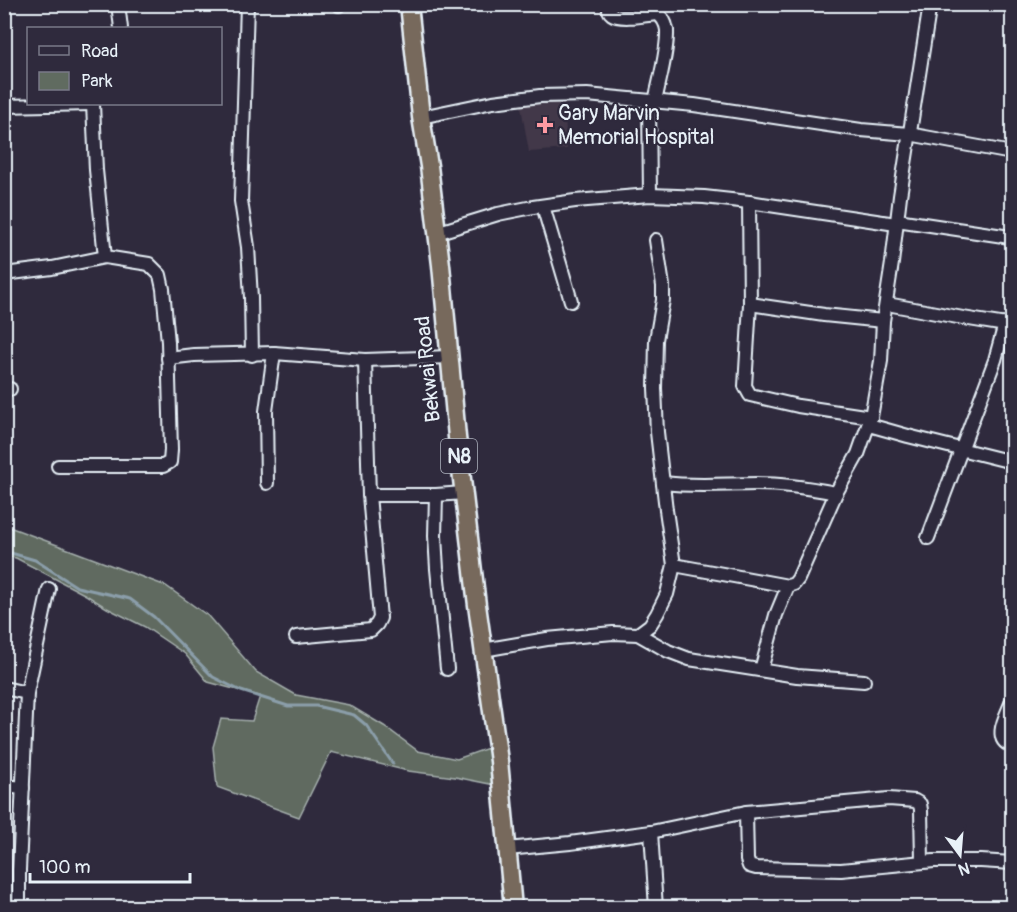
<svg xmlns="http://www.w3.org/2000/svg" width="1017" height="912" font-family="Pangolin,sans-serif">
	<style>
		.built { fill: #423848 }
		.green { fill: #606b60; stroke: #a4aeac; stroke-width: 1.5 }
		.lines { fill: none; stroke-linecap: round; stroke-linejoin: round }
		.stream { stroke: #8b9eaa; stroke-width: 3 }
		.minor-casing { stroke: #e8f1f8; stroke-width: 16 }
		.highway-casing { stroke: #e8f1f8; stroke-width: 21 }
		.minor { stroke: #2f2a3d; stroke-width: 12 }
		.highway { stroke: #77695c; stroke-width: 16 }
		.poi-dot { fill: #ff9aa2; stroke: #2f2a3d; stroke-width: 2 }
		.labels { text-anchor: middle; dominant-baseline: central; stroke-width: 4.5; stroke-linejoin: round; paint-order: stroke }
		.shield { fill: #2f2a3d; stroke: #b0b5c0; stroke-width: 1.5 }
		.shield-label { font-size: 20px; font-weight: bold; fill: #e8f1f8 }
		.poi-label { font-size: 21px; fill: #e8f1f8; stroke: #2f2a3d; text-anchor: start }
		.street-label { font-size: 21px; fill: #e8f1f8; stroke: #2f2a3d }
	</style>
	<rect width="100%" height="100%" fill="#2f2a3d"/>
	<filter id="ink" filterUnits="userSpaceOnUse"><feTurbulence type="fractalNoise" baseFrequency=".0167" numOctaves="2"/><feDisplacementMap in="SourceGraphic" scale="12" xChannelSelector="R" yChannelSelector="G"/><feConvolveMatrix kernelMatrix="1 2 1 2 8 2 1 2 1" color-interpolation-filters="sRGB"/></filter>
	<g filter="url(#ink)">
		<!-- built -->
		<path class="built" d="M564,98L567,149L529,152L520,101Z"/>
		<!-- green -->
		<path class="green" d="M4,525L166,586L208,616L256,672L296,695L349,705L384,726L418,751L457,759L491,747L495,785L455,777L408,771L331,752L299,817L217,787L213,747L221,719L252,721L260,696L208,682L185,654L145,627L107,608L86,595L16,558L5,556Z"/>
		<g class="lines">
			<!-- stream -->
			<path class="stream" d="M4,551L35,560L77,587L130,599L154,617L213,677L241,691L288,706H316L354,715L366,725L393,764"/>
			<!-- minor casing -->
			<g class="minor-casing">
				<g id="minor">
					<path d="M118,4L121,28"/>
					<path d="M247,4L241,201L248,247L251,298L252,355"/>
					<path d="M339,4V5"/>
					<path d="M609,4C609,9 608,11 612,14C620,20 647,15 657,14C663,17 666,24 667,30C668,51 659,81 655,102"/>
					<path d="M649,101L650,195"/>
					<path d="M93,104L96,170L105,257"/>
					<path d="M4,106L91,104"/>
					<path d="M421,117L493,102L540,96L587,95L694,105L861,130L909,134L1012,153"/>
					<path d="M749,202L750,304L745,386L750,395L798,406L871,417"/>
					<path d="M543,206L571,301"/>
					<path d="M897,220L1010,237"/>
					<path d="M436,233L498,214L533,207L575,201L650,195L704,197L749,202L896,224"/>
					<path d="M4,274L52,268L105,257L149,264L160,275L163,289L168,342L171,450L170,462L163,466H58"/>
					<path d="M750,304L824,315L883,321"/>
					<path d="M887,304L963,318L1012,326"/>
					<path d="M168,358L194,355L274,353L365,360L450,357"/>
					<path d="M4,389H10"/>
					<path d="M869,425L908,436L1012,462"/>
					<path d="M267,483L266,411L274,353"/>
					<path d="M663,483C694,487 725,484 757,484C783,484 810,488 836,493"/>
					<path d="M369,495H436L464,493"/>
					<path d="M436,495L435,536L437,569L447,669"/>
					<path d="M928,538L995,360L1005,324"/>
					<path d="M674,565L788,586L794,584L798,579L836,493L858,454L871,417L881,361L883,321L892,263L900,196L930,4"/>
					<path d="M638,634L650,625L657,614L667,594L674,565L666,510L657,432L655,388L656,340L663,300V286L656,240"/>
					<path d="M296,637L371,630L377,624L380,618L369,495L365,360"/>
					<path d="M483,650L547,639L613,633L638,634L668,651L689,659L797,676L864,681"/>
					<path d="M761,670L776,615L788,586"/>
					<path d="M4,688L27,693"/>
					<path d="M1012,701C1007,715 991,739 1012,746"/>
					<path d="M4,786L23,788"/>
					<path d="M746,812L747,860L749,866L756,868L841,870L934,861H981L1012,863"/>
					<path d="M651,832L656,908"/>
					<path d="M507,849L570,843L651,832L746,812L889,799L915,801L920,804L921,810L922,861"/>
					<path d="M19,908V870L27,693L49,589"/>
				</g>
			</g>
			<!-- highway casing -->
			<g class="highway-casing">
				<path id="highway" d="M409,4L421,117L429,166L441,265L457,437L477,605L499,761L513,908"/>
			</g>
			<!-- minor -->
			<use href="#minor" class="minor"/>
			<!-- highway -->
			<use href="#highway" class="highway"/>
		</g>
	</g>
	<!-- markers -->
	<path class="poi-dot" d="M542 116h6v6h6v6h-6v6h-6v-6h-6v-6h6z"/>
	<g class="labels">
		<!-- shield labels -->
		<rect class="shield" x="441" y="439" width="36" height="34" rx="4.5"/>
		<g class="shield-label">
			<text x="459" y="456">N8</text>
		</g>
		<!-- poi labels -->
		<g class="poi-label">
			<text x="558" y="113">Gary Marvin<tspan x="558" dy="24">Memorial Hospital</tspan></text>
		</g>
		<!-- street labels -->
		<g class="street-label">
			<text transform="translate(428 369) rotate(-96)">Bekwai Road</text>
		</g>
	</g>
	<!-- margin -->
	<rect width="1017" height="912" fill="none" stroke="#2f2a3d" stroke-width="24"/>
	<rect x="12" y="12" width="993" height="888" fill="none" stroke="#e8f1f8" stroke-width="2" filter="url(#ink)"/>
	<!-- legend -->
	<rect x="27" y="27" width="195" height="78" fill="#2f2a3d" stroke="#797a88" stroke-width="1.5"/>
	<rect x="39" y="46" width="30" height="9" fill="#2f2a3d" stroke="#797a88" stroke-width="1.5"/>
	<text x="81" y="57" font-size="18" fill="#e8f1f8">Road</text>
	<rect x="39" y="72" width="30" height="18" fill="#606b60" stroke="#797a88" stroke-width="1.5"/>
	<text x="81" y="87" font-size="18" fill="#e8f1f8">Park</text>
	<!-- north arrow -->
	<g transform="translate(960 855) rotate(164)" stroke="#2f2a3d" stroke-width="4.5" paint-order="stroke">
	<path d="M0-4.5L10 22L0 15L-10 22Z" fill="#e8f1f8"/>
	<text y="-9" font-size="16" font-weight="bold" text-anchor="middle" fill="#e8f1f8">N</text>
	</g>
	<!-- scale -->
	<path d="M30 873v9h160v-9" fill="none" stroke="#e8f1f8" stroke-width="3"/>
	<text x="39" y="873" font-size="18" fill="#e8f1f8" stroke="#2f2a3d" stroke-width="4.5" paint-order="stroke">100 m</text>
</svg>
